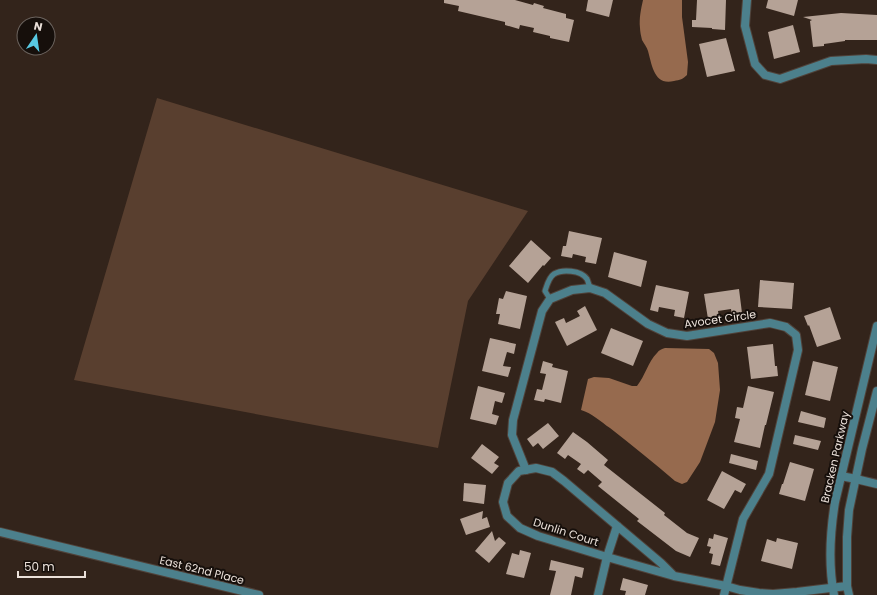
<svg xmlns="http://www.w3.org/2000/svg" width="877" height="595" font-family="Poppins,sans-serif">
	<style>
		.green { fill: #593f2f }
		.water { fill: #966a4e }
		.building { fill: #b5a296 }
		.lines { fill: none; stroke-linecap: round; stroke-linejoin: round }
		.service-casing { stroke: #50423a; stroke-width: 7 }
		.minor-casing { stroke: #50423a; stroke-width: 10 }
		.tertiary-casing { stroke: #50423a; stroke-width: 10 }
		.service { stroke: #4c808c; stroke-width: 5 }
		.minor { stroke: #4c808c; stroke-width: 8 }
		.tertiary { stroke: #4c808c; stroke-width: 8 }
		.labels { text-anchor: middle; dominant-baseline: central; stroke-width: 4; stroke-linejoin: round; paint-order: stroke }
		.street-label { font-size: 11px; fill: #ebe1da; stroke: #160f0b }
	</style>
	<rect width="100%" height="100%" fill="#33241b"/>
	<!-- green -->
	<path class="green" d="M157,98L528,211L468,301L438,448L74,380Z"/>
	<!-- water -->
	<g class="water">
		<path d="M643,0H682V17L688,62L687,75C683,79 680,80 674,81C654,86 652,65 648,51C647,47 644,44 642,40C641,36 640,31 640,28C639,18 641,9 643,0Z"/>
		<path d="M665,348L709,349L714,353L718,363L720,390L715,422L700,462L687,482L682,484L675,481C654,463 632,445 610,428C601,422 592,413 581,410L588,379L594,377L609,378L632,386H637C645,376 648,362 657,353C659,350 662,349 665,348Z"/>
	</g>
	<!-- building -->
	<g class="building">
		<path d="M444,0H515L533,5L534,3L544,6L543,8L566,14V18L574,20L569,42L550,38V36L533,32L534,28L520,25L519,29L505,25V22L458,11L459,6L444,3Z"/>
		<path d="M588,0H613L609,17L586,11Z"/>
		<path d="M697,0H726L725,30L712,29V28L692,27V20H696Z"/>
		<path d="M768,0H798L794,16L766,8Z"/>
		<path d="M841,13L877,15V40H845V41L824,44V46L813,47L810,21L812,20L803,17Z"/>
		<path d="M793,25L800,52L774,59L768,32Z"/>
		<path d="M726,38L735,71L707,77L699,44Z"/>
		<path d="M569,231L602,238L596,264L585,262L586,257L573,254L572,258L561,256L563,246H566Z"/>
		<path d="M531,240L551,258L544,266L543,265L528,283L509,266Z"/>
		<path d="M614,252L647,261L641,287L608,277Z"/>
		<path d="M760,280L794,283L792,309L758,307Z"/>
		<path d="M656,285L689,292L684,318L674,316L675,310L659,307L658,312L650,310Z"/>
		<path d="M739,289L742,313L732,315L731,309L718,311L719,317L708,319L704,294Z"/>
		<path d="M506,291L527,296L520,329L498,324L500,314H496L499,298L503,299Z"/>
		<path d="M585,306L597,330L567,346L555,322L564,318L566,323L580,316L577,311Z"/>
		<path d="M830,307L841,339L817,347L809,325L808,326L804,316Z"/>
		<path d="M611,328L643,341L633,366L601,353Z"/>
		<path d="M490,338L516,344L514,354L507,352L503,366L511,367L508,377L482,371Z"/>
		<path d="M773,344L775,366H777L778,376L751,379L747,347Z"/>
		<path d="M543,361L553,364L552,367L568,371L561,403L545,399L544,402L534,400L537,389L542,390L546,374L540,373Z"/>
		<path d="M813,361L838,367L830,401L805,395Z"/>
		<path d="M478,386L505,393L502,403L495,401L492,414L499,416L496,425L470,419Z"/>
		<path d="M748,386L774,392L766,425H765L760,448L734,442L740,419L735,418L737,407L743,408Z"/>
		<path d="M801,411L826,418L824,428L798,422Z"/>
		<path d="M548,423L559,436L543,449L538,443L533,447L527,439Z"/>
		<path d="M573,432L587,442L608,460L604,465L665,513L664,515L687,533L699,538L690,557L676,551L637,521L639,519L598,486L602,482L588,470L584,474L577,469L581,464L568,455L565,459L557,453Z"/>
		<path d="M795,435L821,441L818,450L793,444Z"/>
		<path d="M482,444L499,457L494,463L499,466L492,474L471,458Z"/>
		<path d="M731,454L758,461L756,470L729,463Z"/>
		<path d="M790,462L814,469L805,501L779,494L782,484H783Z"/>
		<path d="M722,471L746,484L741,493L735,490L724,509L707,500Z"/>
		<path d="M464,483L486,485L484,504L463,501Z"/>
		<path d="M483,511L482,519L487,517L490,527L466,535L460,519Z"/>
		<path d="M492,531L495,541L499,537L506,543L489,563L475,551Z"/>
		<path d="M714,534L728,538L720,566L711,564L713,554L709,553L711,547L707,546L709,538L713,539Z"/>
		<path d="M777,538L798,543L792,569L761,561L767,539L776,542Z"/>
		<path d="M520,550L531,553L524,578L506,574L512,553L519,555Z"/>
		<path d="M551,560L584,568L582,578L575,576L571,595H550L556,571L549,570Z"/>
		<path d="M623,578L648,585L645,595H625L626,591L620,590Z"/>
	</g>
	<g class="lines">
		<!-- service casing -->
		<g class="service-casing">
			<path id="service" d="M550,299L545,291C547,285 549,277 554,274C562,269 581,270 587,279C588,281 589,285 590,288"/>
		</g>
		<!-- minor casing -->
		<g class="minor-casing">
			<g id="minor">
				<path d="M747,0L745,26L755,64L765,75L780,79L831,61L866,59L877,60"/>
				<path d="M526,470L512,435L513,420L542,311L550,299L572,290L590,288L605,293L648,324L667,333L687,336L770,323L786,327L796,335L798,350L769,474L743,519L724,595"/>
				<path d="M841,476L856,479L877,484"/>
				<path d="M0,532L259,595"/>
				<path d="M674,576L607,557L538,536L520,528L507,516L503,502L508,483L519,471L536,468L552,472L564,481L661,563L674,576L726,586L740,590L759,593L773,594L797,592L847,586"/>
				<path d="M598,595L607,557L617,526"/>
			</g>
		</g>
		<!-- tertiary casing -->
		<g class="tertiary-casing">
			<g id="tertiary">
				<path d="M834,595C828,564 830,533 835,502L877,326"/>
				<path d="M849,595L847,586V537L849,510L862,449L877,391"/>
			</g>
		</g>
		<!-- service -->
		<use href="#service" class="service"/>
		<!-- minor -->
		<use href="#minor" class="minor"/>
		<!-- tertiary -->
		<use href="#tertiary" class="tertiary"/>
	</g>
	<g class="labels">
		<!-- street labels -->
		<g class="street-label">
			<text transform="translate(720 319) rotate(-8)">Avocet Circle</text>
			<text transform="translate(835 457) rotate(-77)">Bracken Parkway</text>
			<text transform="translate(566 532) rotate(18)">Dunlin Court</text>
			<text transform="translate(202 570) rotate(14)">East 62nd Place</text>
		</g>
	</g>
	<!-- north arrow -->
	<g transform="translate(36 36) rotate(13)"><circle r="19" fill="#160f0b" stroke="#6b635e"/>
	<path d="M0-3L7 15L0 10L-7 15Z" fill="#58c9e3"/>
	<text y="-6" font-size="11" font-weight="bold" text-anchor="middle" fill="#ebe1da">N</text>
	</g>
	<!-- scale -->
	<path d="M18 571v6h67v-6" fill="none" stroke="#ebe1da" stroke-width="2"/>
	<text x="24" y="571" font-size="12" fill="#ebe1da" stroke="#160f0b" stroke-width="3" paint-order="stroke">50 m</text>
</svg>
